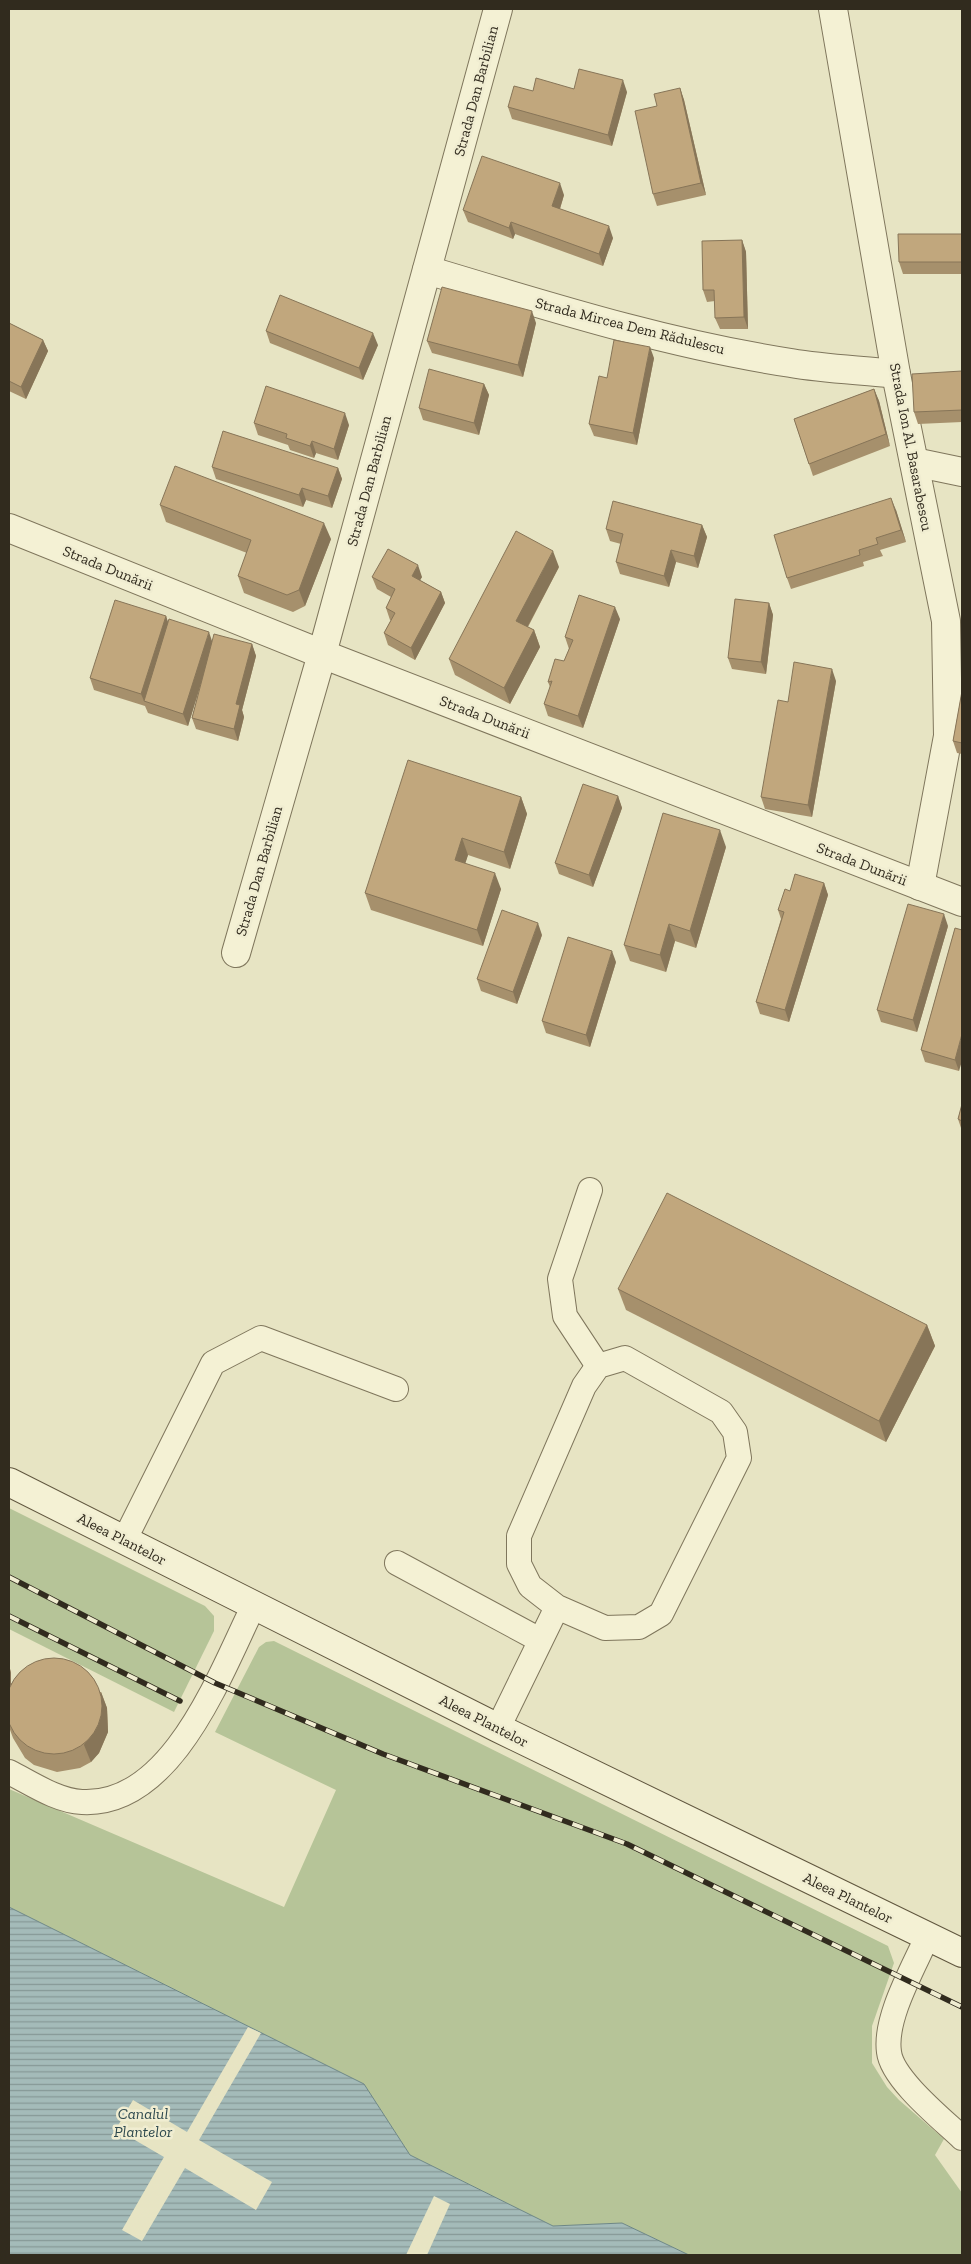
<svg xmlns="http://www.w3.org/2000/svg" width="971" height="2264" font-family="'Zilla Slab',serif">
	<style>
		.grass { fill: #b6c498 }
		.water { fill: url(#water-rules); stroke: #6d8786 }
		.pier { fill: #e7e4c3 }
		.lines { fill: none; stroke-linecap: round; stroke-linejoin: round }
		.service-casing { stroke: #7f765c; stroke-width: 26 }
		.minor-casing { stroke: #7f765c; stroke-width: 30 }
		.tertiary-casing { stroke: #7f765c; stroke-width: 30 }
		.secondary-casing { stroke: #61573f; stroke-width: 30 }
		.service { stroke: #f4f1d4; stroke-width: 24 }
		.minor { stroke: #f4f1d4; stroke-width: 28 }
		.tertiary { stroke: #f4f1d4; stroke-width: 28 }
		.secondary { stroke: #f4f1d4; stroke-width: 28 }
		.rail-casing { stroke: #312b1e; stroke-width: 5.5 }
		.rail { stroke: #f0edd1; stroke-width: 4; stroke-dasharray: 11; stroke-linecap: butt }
		.wall { fill: #a6906c }
		.shaded-wall { fill: #877558 }
		.building { fill: #c1a77d; stroke: #877558 }
		.labels { text-anchor: middle; dominant-baseline: central; stroke-width: 5; stroke-linejoin: round; paint-order: stroke }
		.street-label { font-size: 15px; fill: #312b1e; stroke: #f0edd1 }
		.water-label { font-size: 16px; font-style: italic; fill: #2f4a4f; stroke: #f0edd1 }
	</style>
	<defs>
		<pattern id="water-rules" width="6" height="5" patternUnits="userSpaceOnUse" patternTransform="scale(1.25)"><rect width="6" height="5" fill="#a4bbb9"/><path d="M0 2.5h6" fill="none" stroke="#869896"/></pattern>
	</defs>
	<rect width="100%" height="100%" fill="#e7e4c3"/>
	<!-- grass -->
	<g class="grass">
		<path d="M9,1508L205,1606L214,1616V1631L174,1712L9,1629Z"/>
		<path d="M274,1641L888,1946L894,1963L872,2026V2063L887,2087L899,2100L944,2139L935,2155L962,2193V2255H689L622,2223L553,2226L410,2155L364,2084L9,1907V1789L284,1907L336,1790L215,1732L259,1647L266,1642Z"/>
	</g>
	<!-- water -->
	<path class="water" d="M9,1907L364,2084L410,2155L553,2226L622,2223L689,2255H9Z"/>
	<!-- pier -->
	<g class="pier">
		<path d="M248,2027L261,2033L199,2140L272,2182L256,2210L185,2168L142,2241L122,2230L164,2157L116,2129L133,2100L187,2132Z"/>
		<path d="M434,2196L450,2204L427,2255H406Z"/>
	</g>
	<g class="lines">
		<!-- service casing -->
		<g class="service-casing">
			<g id="service">
				<path d="M590,1190L560,1279L565,1316L598,1366"/>
				<path d="M124,1541L213,1363L261,1338L396,1389"/>
				<path d="M397,1563L540,1640"/>
				<path d="M498,1728L557,1607L605,1628L639,1627L661,1614L739,1458L735,1432L721,1412L625,1358L598,1366L584,1386L519,1536V1564L530,1586L557,1607"/>
				<path d="M9,1772C31,1783 57,1801 82,1802C173,1807 221,1671 254,1605"/>
				<path d="M927,1937C914,1967 884,2018 889,2052C892,2079 942,2119 962,2138"/>
			</g>
		</g>
		<!-- minor casing -->
		<g class="minor-casing">
			<g id="minor">
				<path d="M833,9L896,374L946,621L948,736L920,886"/>
				<path d="M427,270C547,306 667,344 791,363C825,369 861,370 896,374"/>
				<path d="M914,462L962,472"/>
				<path d="M236,953L322,654L498,9"/>
			</g>
		</g>
		<!-- tertiary casing -->
		<g class="tertiary-casing">
			<path id="tertiary" d="M9,528L322,654L962,902"/>
		</g>
		<!-- secondary casing -->
		<g class="secondary-casing">
			<path id="secondary" d="M9,1482L498,1728L962,1953"/>
		</g>
		<!-- service -->
		<use href="#service" class="service"/>
		<!-- minor -->
		<use href="#minor" class="minor"/>
		<!-- tertiary -->
		<use href="#tertiary" class="tertiary"/>
		<!-- secondary -->
		<use href="#secondary" class="secondary"/>
		<!-- rail casing -->
		<g class="rail-casing">
			<g id="rail">
				<path d="M9,1577L215,1683L383,1754L627,1844L962,2007"/>
				<path d="M9,1616L180,1701"/>
			</g>
		</g>
		<!-- rail -->
		<use href="#rail" class="rail"/>
	</g>
	<!-- wall -->
	<g class="wall">
		<path d="M680,88L684,100L706,195L657,206L653,194L657,106Z"/>
		<path d="M533,91L627,92L612,146L512,119L508,107Z"/>
		<path d="M564,195L560,209L613,238L603,266L515,234L513,239L468,222L463,210Z"/>
		<path d="M962,234V274H903L899,262Z"/>
		<path d="M742,240L746,252L748,329H720L715,318V301L707,302L703,290Z"/>
		<path d="M9,323L43,340L48,351L26,399L9,391Z"/>
		<path d="M536,323L523,377L432,353L427,341Z"/>
		<path d="M266,331L378,345L363,380L270,343Z"/>
		<path d="M654,358L637,445L594,436L589,424L607,378Z"/>
		<path d="M962,371V422L918,424L914,412Z"/>
		<path d="M484,384L489,395L479,435L423,420L419,408Z"/>
		<path d="M874,389L879,401L890,446L813,476L794,419Z"/>
		<path d="M254,423L349,425L338,460L316,453L314,458L290,450L288,445L258,435Z"/>
		<path d="M212,467L338,468L342,479L332,508L306,500L303,507L216,479Z"/>
		<path d="M160,505L331,539L305,606L293,612L244,593L238,576L247,553L166,522Z"/>
		<path d="M896,510L906,542L880,550L883,556L863,562L864,566L791,589L787,578Z"/>
		<path d="M702,525L707,537L698,568L676,562L669,587L620,574L616,562L621,544L610,541L606,529Z"/>
		<path d="M559,567L528,627L534,630L540,647L510,704L455,675L449,659Z"/>
		<path d="M372,577H422L420,580L441,592L445,603L415,660L388,645L384,633L391,620H390L386,608L391,597L377,589Z"/>
		<path d="M769,603L773,615L766,674L732,669L728,658Z"/>
		<path d="M166,616L168,623L212,642L252,644L256,656L242,710L244,717L238,741L196,729L192,718L203,677L188,726L148,713L145,706L94,690L90,678Z"/>
		<path d="M620,619L583,728L548,716L544,704L550,687L548,682L564,661L569,649L565,637Z"/>
		<path d="M836,681L812,817L765,809L761,797L788,702Z"/>
		<path d="M962,691V754L957,753L953,741Z"/>
		<path d="M618,796L622,808L593,887L559,874L555,863Z"/>
		<path d="M521,797L527,814L510,869L468,855L465,863L501,889L483,946L371,910L365,893Z"/>
		<path d="M726,847L696,948L675,941L666,972L630,961L624,945Z"/>
		<path d="M824,883L828,895L789,1022L760,1014L756,1002L781,919L778,910L790,891Z"/>
		<path d="M948,926L917,1032L881,1022L877,1010Z"/>
		<path d="M955,928L959,1071L925,1062L921,1050Z"/>
		<path d="M542,935L517,1004L481,991L477,979Z"/>
		<path d="M616,962L590,1047L546,1033L542,1021Z"/>
		<path d="M962,1104V1131L958,1119Z"/>
		<path d="M618,1289L927,1325L935,1346L886,1442L626,1310Z"/>
		<path d="M9,1665L11,1673V1683L101,1692L107,1708L108,1732L99,1753L91,1762L80,1768L57,1772L34,1765L25,1758L13,1738L9,1727Z"/>
	</g>
	<!-- shaded-wall -->
	<g class="shaded-wall">
		<path d="M623,80L627,92L612,146L608,135Z"/>
		<path d="M680,88L684,100L706,195L701,183Z"/>
		<path d="M560,183L564,195L557,218L552,206Z"/>
		<path d="M511,222L515,234L513,239L509,228Z"/>
		<path d="M609,226L613,238L603,266L599,254Z"/>
		<path d="M742,240L746,252L748,329L744,317Z"/>
		<path d="M532,311L536,323L523,377L518,365Z"/>
		<path d="M373,333L378,345L363,380L359,368Z"/>
		<path d="M43,340L48,351L26,399L21,387Z"/>
		<path d="M650,347L654,358L637,445L633,433Z"/>
		<path d="M484,384L489,395L479,435L474,423Z"/>
		<path d="M874,389L879,401L890,446L886,434Z"/>
		<path d="M345,413L349,425L338,460L334,449Z"/>
		<path d="M312,441L316,453L314,458L310,446Z"/>
		<path d="M338,468L342,479L332,508L328,496Z"/>
		<path d="M302,488L306,500L303,507L299,495Z"/>
		<path d="M891,498L896,510L906,542L901,530Z"/>
		<path d="M324,523L331,539L305,606L299,590Z"/>
		<path d="M702,525L707,537L698,568L694,556Z"/>
		<path d="M671,550L676,562L669,587L664,576Z"/>
		<path d="M553,551L559,567L522,637L516,621Z"/>
		<path d="M418,565L422,577L416,587L412,576Z"/>
		<path d="M441,592L445,603L415,660L411,648Z"/>
		<path d="M769,603L773,615L766,674L761,662Z"/>
		<path d="M615,607L620,619L583,728L578,716Z"/>
		<path d="M166,616L170,628L144,701L141,694Z"/>
		<path d="M534,630L540,647L510,704L504,688Z"/>
		<path d="M209,632L213,644L188,726L183,714Z"/>
		<path d="M252,644L256,656L242,710L244,717L238,741L234,729L236,704Z"/>
		<path d="M832,669L836,681L812,817L808,805Z"/>
		<path d="M618,796L622,808L593,887L589,875Z"/>
		<path d="M521,797L527,814L510,869L504,852Z"/>
		<path d="M720,830L726,847L696,948L690,931Z"/>
		<path d="M462,838L468,855L461,877L455,860Z"/>
		<path d="M495,873L501,889L483,946L477,930Z"/>
		<path d="M824,883L828,895L789,1022L785,1010Z"/>
		<path d="M944,914L948,926L917,1032L913,1020Z"/>
		<path d="M538,923L542,935L517,1004L513,992Z"/>
		<path d="M669,924L675,941L666,972L660,955Z"/>
		<path d="M612,951L616,962L590,1047L586,1035Z"/>
		<path d="M962,1034V1061L959,1071L955,1060Z"/>
		<path d="M927,1325L935,1346L886,1442L879,1421Z"/>
		<path d="M9,1665L11,1673V1685L9,1689Z"/>
		<path d="M101,1692L107,1708L108,1732L99,1753L91,1762L84,1745Z"/>
	</g>
	<!-- building -->
	<g class="building">
		<path d="M579,69L623,80L608,135L508,107L514,86L533,91L536,78L574,89Z"/>
		<path d="M680,88L701,183L653,194L635,111L657,106L654,94Z"/>
		<path d="M482,156L560,183L552,206L609,226L599,254L511,222L509,228L463,210Z"/>
		<path d="M898,234H962V262H899Z"/>
		<path d="M742,240L744,317L715,318L714,290H703L702,241Z"/>
		<path d="M442,287L532,311L518,365L427,341Z"/>
		<path d="M280,295L373,333L359,368L266,331Z"/>
		<path d="M9,323L43,340L21,387L9,381Z"/>
		<path d="M614,340L650,347L633,433L589,424L599,376L607,378Z"/>
		<path d="M429,369L484,384L474,423L419,408Z"/>
		<path d="M962,371V410L914,412L912,374Z"/>
		<path d="M266,386L345,413L334,449L312,441L310,446L286,438L287,434L254,423Z"/>
		<path d="M874,389L886,434L809,464L794,419Z"/>
		<path d="M223,431L338,468L328,496L302,488L299,495L212,467Z"/>
		<path d="M175,466L324,523L299,590L287,595L238,576L251,540L160,505Z"/>
		<path d="M891,498L901,530L876,538L878,544L859,550L860,555L787,578L774,535Z"/>
		<path d="M613,501L702,525L694,556L671,550L664,576L616,562L623,534L606,529Z"/>
		<path d="M516,531L553,551L516,621L534,630L504,688L449,659Z"/>
		<path d="M388,549L418,565L412,576L441,592L411,648L384,633L395,613L386,608L395,589L372,577Z"/>
		<path d="M579,595L615,607L578,716L544,704L552,681L548,682L555,659L564,661L573,640L565,637Z"/>
		<path d="M735,599L769,603L761,662L728,658Z"/>
		<path d="M115,600L166,616L141,694L90,678Z"/>
		<path d="M169,619L209,632L183,714L144,701Z"/>
		<path d="M214,634L252,644L236,704L240,705L234,729L192,718Z"/>
		<path d="M794,662L832,669L808,805L761,797L778,700L788,702Z"/>
		<path d="M962,691V743L953,741Z"/>
		<path d="M408,760L521,797L504,852L462,838L455,860L495,873L477,930L365,893Z"/>
		<path d="M583,784L618,796L589,875L555,863Z"/>
		<path d="M663,813L720,830L690,931L669,924L660,955L624,945Z"/>
		<path d="M795,874L824,883L785,1010L756,1002L784,912L778,910L785,889L790,891Z"/>
		<path d="M908,904L944,914L913,1020L877,1010Z"/>
		<path d="M502,910L538,923L513,992L477,979Z"/>
		<path d="M955,928L962,930V1034L955,1060L921,1050Z"/>
		<path d="M568,937L612,951L586,1035L542,1021Z"/>
		<path d="M962,1104V1121L958,1119Z"/>
		<path d="M667,1193L927,1325L879,1421L618,1289Z"/>
		<circle cx="54" cy="1706" r="48"/>
	</g>
	<g class="labels">
		<!-- street labels -->
		<g class="street-label">
			<text transform="translate(476 91) rotate(-75)">Strada Dan Barbilian</text>
			<text transform="translate(630 326) rotate(14)">Strada Mircea Dem Rădulescu</text>
			<text transform="translate(911 447) rotate(79)">Strada Ion Al. Basarabescu</text>
			<text transform="translate(369 481) rotate(-75)">Strada Dan Barbilian</text>
			<text transform="translate(108 568) rotate(22)">Strada Dunării</text>
			<text transform="translate(485 717) rotate(21)">Strada Dunării</text>
			<text transform="translate(862 864) rotate(21)">Strada Dunării</text>
			<text transform="translate(259 871) rotate(-74)">Strada Dan Barbilian</text>
			<text transform="translate(122 1539) rotate(27)">Aleea Plantelor</text>
			<text transform="translate(484 1721) rotate(27)">Aleea Plantelor</text>
			<text transform="translate(848 1898) rotate(26)">Aleea Plantelor</text>
		</g>
		<!-- water labels -->
		<g class="water-label">
			<text x="143" y="2113">Canalul<tspan x="143" dy="18">Plantelor</tspan></text>
		</g>
	</g>
	<!-- border -->
	<rect width="971" height="2264" fill="none" stroke="#312b1e" stroke-width="20"/>
</svg>
